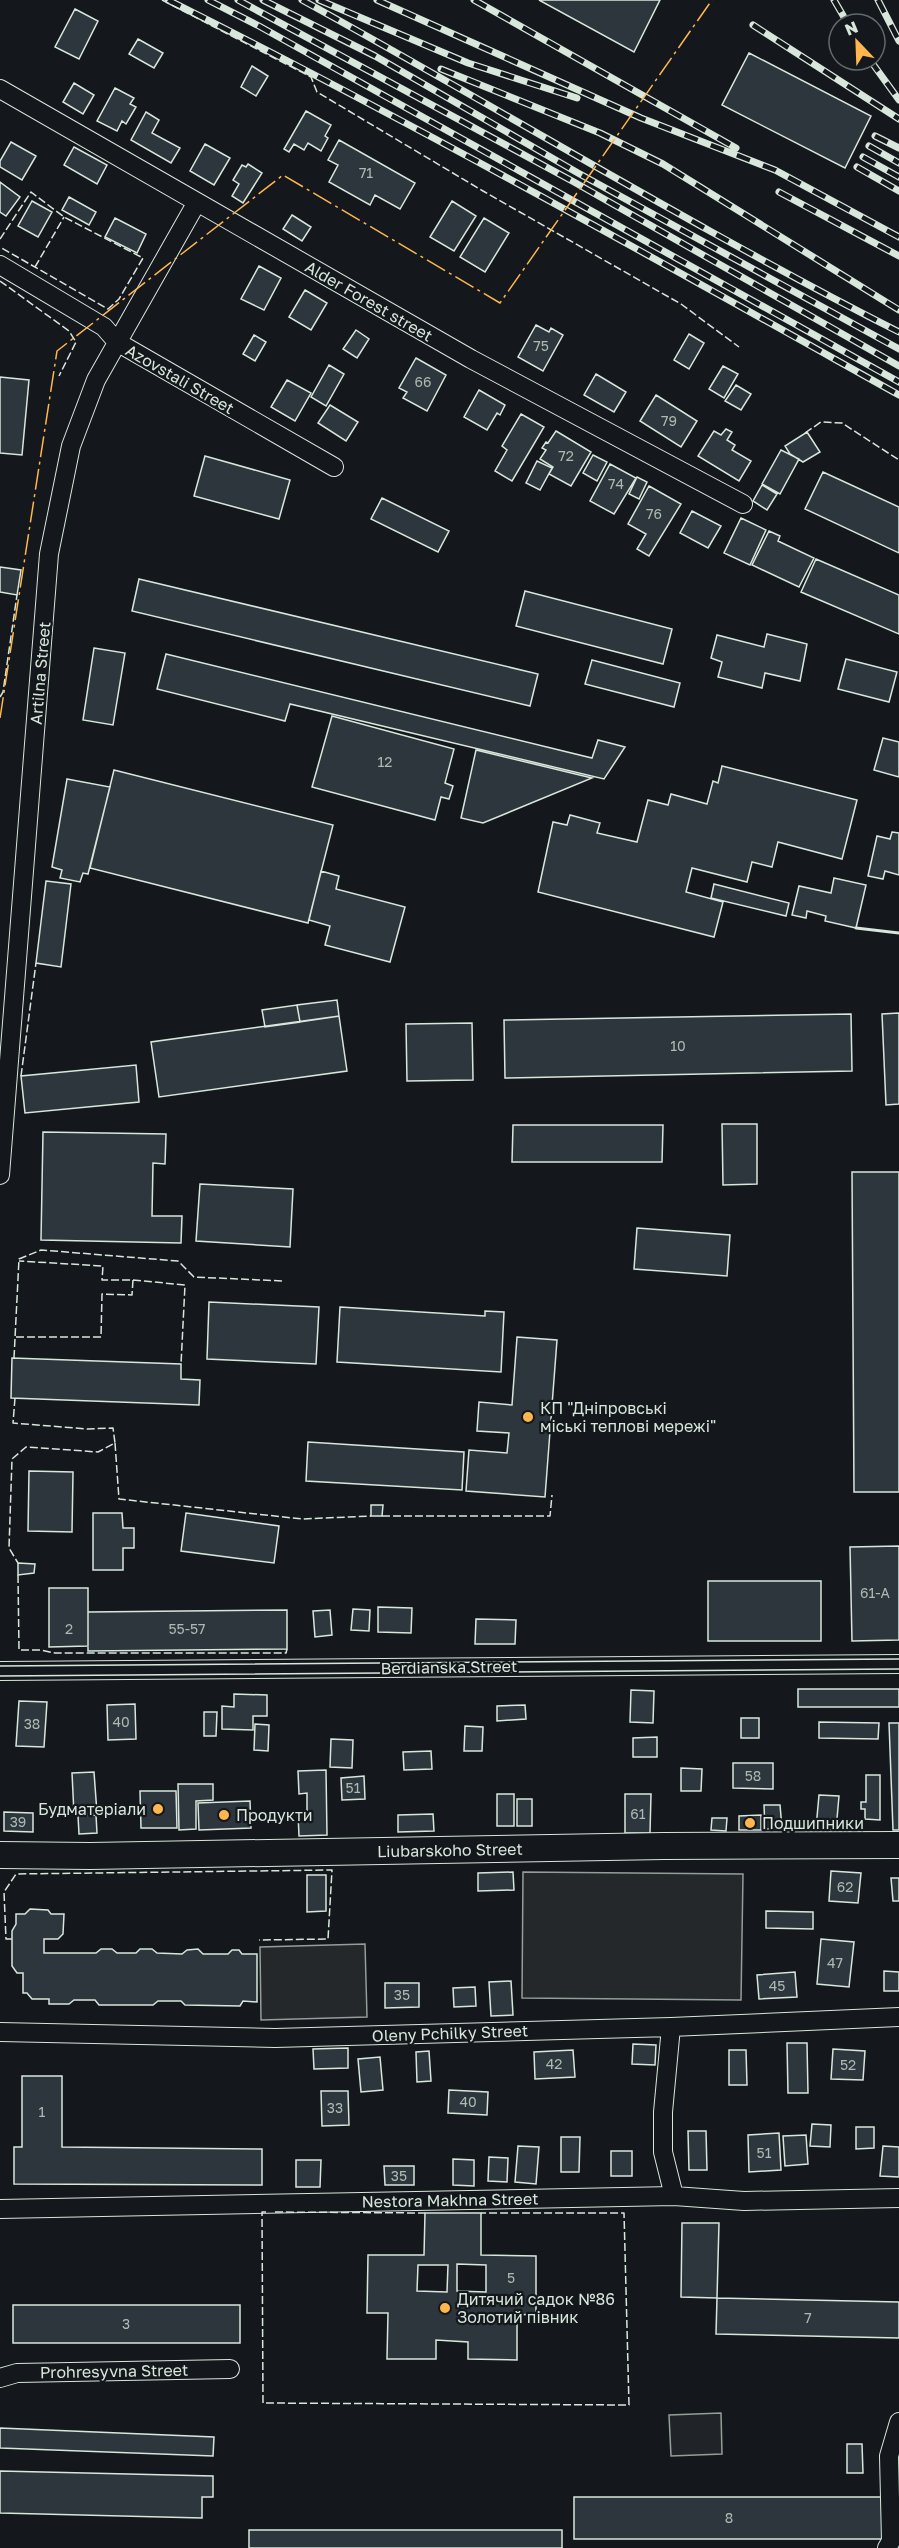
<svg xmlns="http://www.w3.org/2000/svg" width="899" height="2548" font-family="'Golos Text',sans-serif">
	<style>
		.green { fill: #202428; stroke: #939e99; stroke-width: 1.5 }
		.parking { fill: #24282b; stroke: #939e99; stroke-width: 1.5 }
		.building { fill: #2c363c; stroke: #d8e6dc; stroke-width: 1.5; fill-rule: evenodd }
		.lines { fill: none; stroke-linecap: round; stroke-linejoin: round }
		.minor-casing { stroke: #d8e6dc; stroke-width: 20 }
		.secondary-casing { stroke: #d8e6dc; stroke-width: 28 }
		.minor { stroke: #14181c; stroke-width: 18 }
		.secondary { stroke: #14181c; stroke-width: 26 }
		.tram { stroke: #d8e6dc; stroke-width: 1.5 }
		.rail-casing { stroke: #d8e6dc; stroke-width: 7 }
		.rail { stroke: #14181c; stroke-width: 4.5; stroke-dasharray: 14; stroke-linecap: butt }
		.fence { stroke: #d8e6dc; stroke-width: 1.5; stroke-dasharray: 8 3; stroke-linecap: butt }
		.wall { stroke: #d8e6dc; stroke-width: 3 }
		.power { stroke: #ffb74d; stroke-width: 1.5; stroke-dasharray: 21 4.5 3 4.5; stroke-linecap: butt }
		.poi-dot { fill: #ffb74d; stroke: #14181c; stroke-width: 2 }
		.labels { text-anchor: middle; stroke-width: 4.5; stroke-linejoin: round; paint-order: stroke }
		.number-label { font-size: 14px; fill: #adbab4 }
		.street-label { font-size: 16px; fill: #d8e6dc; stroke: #14181c }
		.poi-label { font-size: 16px; fill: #d8e6dc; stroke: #14181c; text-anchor: start }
	</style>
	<rect width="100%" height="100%" fill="#14181c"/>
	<!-- green -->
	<path class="green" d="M 721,2413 L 722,2454 L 671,2456 L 669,2415 Z"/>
	<!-- parking -->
	<path class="parking" d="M 523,1872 L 743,1874 L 741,2000 L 522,1998 Z
		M 365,1944 L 367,2017 L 261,2020 L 260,1947 Z"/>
	<!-- building -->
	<path class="building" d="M 539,0 L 660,0 L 634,52 Z
		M 75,9 L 98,21 L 79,59 L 55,47 Z
		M 138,39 L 163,53 L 154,68 L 129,54 Z
		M 749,53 L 871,116 L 845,168 L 722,105 Z
		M 252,66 L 268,76 L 256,96 L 241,87 Z
		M 74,83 L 94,95 L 83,114 L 63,102 Z
		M 115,88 L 134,98 L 130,104 L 136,107 L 126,124 L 122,121 L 117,131 L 97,121 Z
		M 306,111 L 331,125 L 325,136 L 328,138 L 321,151 L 308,143 L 304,150 L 294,144 L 289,152 L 284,149 Z
		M 146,112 L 159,120 L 152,133 L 180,148 L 171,163 L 131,140 Z
		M 339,140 L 415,183 L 400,209 L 375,195 L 370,205 L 329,182 L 338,165 L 328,160 Z
		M 11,142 L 36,156 L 22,180 L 0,167 L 0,161 Z
		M 205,144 L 230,158 L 214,185 L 190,171 Z
		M 74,147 L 107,165 L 97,184 L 64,165 Z
		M 248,164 L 262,173 L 243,203 L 232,196 L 239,184 L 233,180 L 242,165 L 246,167 Z
		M 0,182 L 20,197 L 6,216 L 0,212 Z
		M 69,197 L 96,212 L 89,225 L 62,210 Z
		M 32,201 L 52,212 L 38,237 L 18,226 Z
		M 452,201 L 476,216 L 454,251 L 430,237 Z
		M 292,215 L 311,227 L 302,241 L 283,229 Z
		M 115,218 L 146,234 L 137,253 L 105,237 Z
		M 484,218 L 509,233 L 485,272 L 460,257 Z
		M 259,266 L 281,278 L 264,310 L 241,299 Z
		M 305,290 L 327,303 L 311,330 L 289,317 Z
		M 536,325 L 549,332 L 551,328 L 563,335 L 543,371 L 518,357 Z
		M 356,330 L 369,339 L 357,358 L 343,349 Z
		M 689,334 L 704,343 L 689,369 L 674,360 Z
		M 254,335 L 266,342 L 255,361 L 243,354 Z
		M 416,358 L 446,375 L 427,411 L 403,398 L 407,392 L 399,388 Z
		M 329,365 L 344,374 L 326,406 L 311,397 Z
		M 723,366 L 738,374 L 724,398 L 709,389 Z
		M 596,374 L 626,392 L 614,412 L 584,395 Z
		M 0,377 L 29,380 L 22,455 L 0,453 Z
		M 287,380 L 311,393 L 295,421 L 271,407 Z
		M 736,385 L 751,394 L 741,410 L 725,401 Z
		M 479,390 L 505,405 L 500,415 L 497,413 L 487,430 L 464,417 Z
		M 656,395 L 697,421 L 681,447 L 640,421 Z
		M 330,405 L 358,422 L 346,441 L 318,423 Z
		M 521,414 L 544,427 L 512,481 L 495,471 L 507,450 L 502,446 Z
		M 726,429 L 732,432 L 727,440 L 735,445 L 732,450 L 751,461 L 739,481 L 698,456 L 714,431 L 721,435 Z
		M 556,431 L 591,452 L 571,486 L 549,474 L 553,467 L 540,459 L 546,450 L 542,448 L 546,442 L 548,443 Z
		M 807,432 L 820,452 L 803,462 L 790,454 L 785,446 Z
		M 781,450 L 799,459 L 780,494 L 762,484 Z
		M 593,455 L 607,462 L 597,481 L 583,473 Z
		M 205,456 L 290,480 L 279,519 L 194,496 Z
		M 537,461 L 552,468 L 540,490 L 526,483 Z
		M 610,464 L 636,478 L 614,514 L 590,501 Z
		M 823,472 L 899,507 L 899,553 L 805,509 Z
		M 637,477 L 647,482 L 639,499 L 629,494 Z
		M 762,485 L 777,494 L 767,510 L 753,501 Z
		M 649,486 L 681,504 L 649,556 L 637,549 L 646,534 L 628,524 Z
		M 382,498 L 449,531 L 438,552 L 371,519 Z
		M 692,511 L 721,526 L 708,548 L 680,533 Z
		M 741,518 L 766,530 L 750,565 L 724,553 Z
		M 769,531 L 780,536 L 778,541 L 814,558 L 799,587 L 752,565 Z
		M 816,559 L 899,595 L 899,634 L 801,592 Z
		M 0,567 L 21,570 L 17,595 L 0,592 Z
		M 139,579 L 538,674 L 530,706 L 132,611 Z
		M 525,591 L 672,629 L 663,664 L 516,626 Z
		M 767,634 L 807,644 L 800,681 L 765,673 L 762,688 L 718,677 L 722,662 L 711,658 L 717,635 L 764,647 Z
		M 94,648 L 125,653 L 113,725 L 83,720 Z
		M 166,654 L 592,758 L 598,740 L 625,747 L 604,779 L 290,704 L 285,721 L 157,689 Z
		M 846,659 L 897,672 L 889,702 L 838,689 Z
		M 592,660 L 680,683 L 674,707 L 585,684 Z
		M 332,716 L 454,749 L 445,783 L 453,786 L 449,799 L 441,797 L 435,820 L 312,787 Z
		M 883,738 L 899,742 L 899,777 L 874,770 Z
		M 476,750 L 592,778 L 483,823 L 461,818 Z
		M 722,766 L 857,800 L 842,859 L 778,842 L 772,867 L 752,862 L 747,882 L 692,868 L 686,892 L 723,902 L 714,937 L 538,892 L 553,822 L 567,825 L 570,815 L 600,823 L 597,833 L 637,842 L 648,800 L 668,805 L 671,794 L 707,804 L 713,781 L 718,783 Z
		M 114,770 L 333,825 L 308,923 L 90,868 Z
		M 67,779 L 110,787 L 88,874 L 83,873 L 80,882 L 60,878 L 62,870 L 52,867 Z
		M 892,832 L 899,833 L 899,875 L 885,871 L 883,879 L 868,876 L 877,836 L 890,839 Z
		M 321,871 L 339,876 L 336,889 L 405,907 L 390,962 L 325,945 L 330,926 L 309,920 Z
		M 834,878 L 866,885 L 856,928 L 825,921 L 826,916 L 807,911 L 806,918 L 792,915 L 799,886 L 831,893 Z
		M 46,881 L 71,884 L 61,967 L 36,963 Z
		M 714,884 L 789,903 L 786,916 L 711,898 Z
		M 337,1000 L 339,1016 L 300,1022 L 297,1005 Z
		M 297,1005 L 300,1022 L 265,1027 L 262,1010 Z
		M 899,1013 L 899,1104 L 886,1105 L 882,1014 Z
		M 851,1014 L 852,1071 L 505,1078 L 504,1020 Z
		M 339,1016 L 347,1071 L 159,1097 L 151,1042 Z
		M 472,1023 L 473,1080 L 407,1081 L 406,1024 Z
		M 136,1065 L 139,1102 L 25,1113 L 21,1076 Z
		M 722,1124 L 757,1124 L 757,1184 L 723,1185 Z
		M 513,1125 L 663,1125 L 662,1162 L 512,1162 Z
		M 43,1132 L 166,1134 L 165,1164 L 153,1163 L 152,1216 L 182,1216 L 181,1243 L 41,1240 Z
		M 852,1172 L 899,1172 L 899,1492 L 854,1492 Z
		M 200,1184 L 293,1189 L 290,1247 L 196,1241 Z
		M 637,1228 L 730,1235 L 727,1276 L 634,1269 Z
		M 209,1302 L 319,1307 L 316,1364 L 207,1359 Z
		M 340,1307 L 485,1316 L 485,1311 L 504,1312 L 501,1372 L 337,1362 Z
		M 517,1337 L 557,1340 L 545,1497 L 466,1491 L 469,1450 L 507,1453 L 509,1433 L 477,1431 L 479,1402 L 512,1405 Z
		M 12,1358 L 181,1364 L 181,1379 L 200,1380 L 199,1405 L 11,1398 Z
		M 308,1442 L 464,1452 L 462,1490 L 306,1481 Z
		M 29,1471 L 73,1472 L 72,1532 L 28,1531 Z
		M 371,1505 L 383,1505 L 382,1516 L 371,1516 Z
		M 93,1513 L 122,1513 L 123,1528 L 134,1528 L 134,1548 L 123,1548 L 123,1570 L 93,1570 Z
		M 186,1513 L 279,1526 L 274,1563 L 181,1551 Z
		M 899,1546 L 899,1640 L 852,1641 L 850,1547 Z
		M 18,1563 L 35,1564 L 34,1573 L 18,1575 Z
		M 708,1581 L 821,1581 L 821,1641 L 708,1641 Z
		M 49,1588 L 88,1588 L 88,1646 L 49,1647 Z
		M 378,1607 L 412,1608 L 411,1633 L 378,1632 Z
		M 353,1609 L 370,1610 L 369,1631 L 351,1630 Z
		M 287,1610 L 287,1649 L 88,1651 L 88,1612 Z
		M 330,1610 L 332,1635 L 315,1637 L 313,1611 Z
		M 476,1619 L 516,1620 L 515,1644 L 475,1644 Z
		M 798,1689 L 899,1689 L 899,1707 L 798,1707 Z
		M 631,1690 L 654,1691 L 653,1723 L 630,1722 Z
		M 234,1694 L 267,1695 L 267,1716 L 253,1716 L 253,1730 L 222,1729 L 222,1706 L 234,1707 Z
		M 19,1701 L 47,1702 L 44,1747 L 16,1746 Z
		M 135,1704 L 136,1739 L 108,1740 L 107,1705 Z
		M 525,1705 L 526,1719 L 497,1721 L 497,1706 Z
		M 204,1712 L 217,1712 L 216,1736 L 204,1736 Z
		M 741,1718 L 759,1718 L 759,1738 L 741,1738 Z
		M 819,1722 L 879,1723 L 878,1739 L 819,1738 Z
		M 889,1723 L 899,1723 L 899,1830 L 893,1830 Z
		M 255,1724 L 269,1725 L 268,1751 L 254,1750 Z
		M 465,1726 L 483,1727 L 482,1751 L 464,1751 Z
		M 657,1737 L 657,1757 L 633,1757 L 633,1738 Z
		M 331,1739 L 353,1740 L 352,1768 L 330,1767 Z
		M 431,1751 L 432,1769 L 404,1770 L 403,1752 Z
		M 733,1763 L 773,1763 L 773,1789 L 733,1788 Z
		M 681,1768 L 702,1769 L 701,1791 L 681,1791 Z
		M 326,1770 L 327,1835 L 299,1836 L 298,1813 L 307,1813 L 307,1793 L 299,1794 L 298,1771 Z
		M 94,1772 L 97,1813 L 74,1814 L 72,1773 Z
		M 866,1775 L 880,1775 L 880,1820 L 865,1819 L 865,1809 L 861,1809 L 861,1802 L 866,1802 Z
		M 364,1776 L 365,1799 L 342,1800 L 341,1778 Z
		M 178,1784 L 213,1784 L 213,1800 L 196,1801 L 196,1829 L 179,1830 Z
		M 140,1791 L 176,1791 L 177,1828 L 141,1828 Z
		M 497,1794 L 514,1794 L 514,1826 L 497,1826 Z
		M 625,1794 L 651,1794 L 650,1833 L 625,1833 Z
		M 819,1795 L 839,1796 L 836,1830 L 816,1828 Z
		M 517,1799 L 532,1799 L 532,1826 L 517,1826 Z
		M 250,1801 L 251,1828 L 199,1830 L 198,1803 Z
		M 764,1805 L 780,1805 L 782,1828 L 765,1829 Z
		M 4,1812 L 33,1813 L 33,1832 L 4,1831 Z
		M 433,1814 L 434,1831 L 398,1832 L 398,1815 Z
		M 96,1815 L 97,1833 L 79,1834 L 78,1816 Z
		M 761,1815 L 761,1830 L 739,1830 L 739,1816 Z
		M 712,1818 L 727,1818 L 726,1831 L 711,1830 Z
		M 831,1871 L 861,1873 L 858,1903 L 829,1901 Z
		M 513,1872 L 514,1890 L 478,1891 L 478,1873 Z
		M 307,1875 L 326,1875 L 326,1911 L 307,1912 Z
		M 891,1878 L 899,1878 L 899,1901 L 893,1901 Z
		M 30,1909 L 48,1910 L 51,1914 L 64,1914 L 63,1934 L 58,1939 L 44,1939 L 44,1953 L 96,1953 L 101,1949 L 112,1949 L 117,1953 L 136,1953 L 140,1949 L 152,1949 L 157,1953 L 182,1954 L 187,1950 L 198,1949 L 203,1954 L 228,1954 L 232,1950 L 239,1950 L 242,1954 L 257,1954 L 257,2002 L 243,2001 L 240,2006 L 185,2005 L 181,2001 L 158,2001 L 153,2005 L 99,2005 L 95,2000 L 74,2000 L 69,2004 L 49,2004 L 49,1999 L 32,1999 L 27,1993 L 23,1993 L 23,1973 L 17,1973 L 12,1966 L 12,1931 L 16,1924 L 16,1914 L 25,1914 Z
		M 766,1911 L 813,1912 L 813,1929 L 766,1928 Z
		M 821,1939 L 854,1942 L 849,1987 L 817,1984 Z
		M 884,1971 L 899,1972 L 899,1991 L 884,1991 Z
		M 795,1972 L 797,1997 L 759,1999 L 757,1975 Z
		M 511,1981 L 513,2015 L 491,2016 L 489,1982 Z
		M 385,1983 L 419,1983 L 419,2007 L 385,2008 Z
		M 475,1987 L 476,2006 L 454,2007 L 453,1988 Z
		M 787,2043 L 807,2043 L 808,2093 L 788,2093 Z
		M 633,2044 L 656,2045 L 655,2065 L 632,2064 Z
		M 348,2048 L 348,2068 L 314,2069 L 313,2049 Z
		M 833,2049 L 865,2051 L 863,2080 L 831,2079 Z
		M 573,2050 L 575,2077 L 535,2079 L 534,2052 Z
		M 729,2050 L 746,2050 L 747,2085 L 729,2085 Z
		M 429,2051 L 431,2081 L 417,2082 L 416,2052 Z
		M 380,2057 L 383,2090 L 361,2092 L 358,2059 Z
		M 22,2076 L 62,2076 L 62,2147 L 262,2149 L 262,2185 L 14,2184 L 14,2147 L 22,2147 Z
		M 449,2090 L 488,2092 L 487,2115 L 448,2113 Z
		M 321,2091 L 348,2091 L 349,2125 L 322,2126 Z
		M 812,2124 L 831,2125 L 830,2147 L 810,2146 Z
		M 856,2127 L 874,2127 L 874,2148 L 856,2149 Z
		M 688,2131 L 706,2131 L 707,2170 L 689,2170 Z
		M 779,2133 L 781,2170 L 749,2172 L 748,2135 Z
		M 806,2135 L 808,2164 L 785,2166 L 783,2136 Z
		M 561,2137 L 580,2137 L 579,2172 L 561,2172 Z
		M 518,2146 L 539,2147 L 536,2184 L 515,2182 Z
		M 883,2146 L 899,2147 L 899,2177 L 880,2176 Z
		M 611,2151 L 632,2151 L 632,2176 L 611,2176 Z
		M 489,2157 L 508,2158 L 507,2182 L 488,2181 Z
		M 453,2159 L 474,2160 L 474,2186 L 453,2185 Z
		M 296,2160 L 321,2160 L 320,2187 L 296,2187 Z
		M 384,2166 L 414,2166 L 414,2185 L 385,2185 Z
		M 425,2213 L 481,2213 L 481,2255 L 536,2256 L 536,2314 L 517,2315 L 517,2360 L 468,2359 L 468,2342 L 436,2340 L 436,2359 L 387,2359 L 388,2313 L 367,2313 L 368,2255 L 424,2255 ZM 457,2264 L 486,2265 L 486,2292 L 457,2291 ZM 418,2265 L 448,2265 L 447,2292 L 417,2291 Z
		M 682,2223 L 719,2223 L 717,2298 L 681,2297 Z
		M 717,2298 L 899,2302 L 899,2338 L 716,2334 Z
		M 13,2305 L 240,2305 L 240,2343 L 13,2343 Z
		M 0,2428 L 214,2437 L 213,2456 L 0,2448 Z
		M 847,2444 L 862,2444 L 863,2473 L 847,2473 Z
		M 0,2471 L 213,2476 L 213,2497 L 202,2497 L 202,2518 L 0,2513 Z
		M 574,2497 L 883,2497 L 883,2539 L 574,2539 Z
		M 249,2530 L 562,2530 L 562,2548 L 249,2548 Z"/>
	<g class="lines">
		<defs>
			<path id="minor" d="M 0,89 L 471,359 L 743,504
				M 0,265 L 104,327 L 117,342 L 334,467
				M 0,1175 L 49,554 L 71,446 L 96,380 L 197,202
				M 0,1671 L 899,1664
				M 671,2027 L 663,2112 L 663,2152 L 674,2196
				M 0,2032 L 275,2038 L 671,2027 L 899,2017
				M 0,2209 L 674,2196 L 744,2201 L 899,2198
				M 0,2378 L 17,2373 L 230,2369
				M 887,2548 L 891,2541 L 889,2456 L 899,2422"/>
			<path id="secondary" d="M 0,1855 L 90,1856 L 664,1846 L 899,1845"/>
		</defs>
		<!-- minor casing -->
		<use href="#minor" class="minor-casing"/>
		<!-- secondary casing -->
		<use href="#secondary" class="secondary-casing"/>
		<!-- minor -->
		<use href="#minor" class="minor"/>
		<!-- secondary -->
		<use href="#secondary" class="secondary"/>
		<!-- tram -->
		<path class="tram" d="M 0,1666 L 899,1659
			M 0,1676 L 899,1669"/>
		<defs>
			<path id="rail" d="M 168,0 C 416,124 657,260 899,395
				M 208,0 L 259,26 L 899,382
				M 238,0 L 574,182 L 899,366
				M 263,0 L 375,56 L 578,173 L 899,349
				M 302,0 C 502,110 696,229 899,332
				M 319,0 L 468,63 L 577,98
				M 377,0 L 641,118 L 775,170 L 899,237
				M 474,0 L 736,148
				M 834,0 L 848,24
				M 878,0 L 899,41
				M 753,25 L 899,119
				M 870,60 L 899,100
				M 441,69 L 600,133 L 663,164 L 899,310
				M 875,136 L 899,148
				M 869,146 L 899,163
				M 863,157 L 899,177
				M 857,167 L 899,191
				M 779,192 L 899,256"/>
		</defs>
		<!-- rail casing -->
		<use href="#rail" class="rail-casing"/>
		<!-- rail -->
		<use href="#rail" class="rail"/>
		<!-- fence -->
		<path class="fence" d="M 162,0 L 311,77 L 317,92 L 483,191 L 681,304 L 739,347
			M 0,239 L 31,192 L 64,217 L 143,258 L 119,299 L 108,309 L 0,247
			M 35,267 L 64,217
			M 0,281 L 69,331 L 76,342 L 59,376
			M 805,433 L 821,422 L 842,423 L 899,460
			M 0,697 L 3,692 L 17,595
			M 21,1076 L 36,963
			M 133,1280 L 185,1285 L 181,1364
			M 16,1337 L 101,1337 L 102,1294 L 132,1295 L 133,1280 L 102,1280 L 103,1266 L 19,1261
			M 14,1358 L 19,1259 L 41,1250 L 178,1261 L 194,1277 L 283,1281
			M 15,1398 L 13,1423 L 87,1429 L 113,1428 L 115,1443 L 98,1452 L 26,1447 L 12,1459 L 9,1548 L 18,1563
			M 115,1443 L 119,1499 L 302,1519 L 371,1516
			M 382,1516 L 550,1516 L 552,1495
			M 18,1575 L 19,1650 L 40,1650 L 55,1653 L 286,1653 L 287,1649
			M 12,1939 L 6,1939 L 4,1892 L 16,1874 L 332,1870 L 328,1939 L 259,1940
			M 266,2212 L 262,2212 L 263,2403 L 629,2405 L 624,2213 L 481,2213
			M 275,2212 L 425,2213"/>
		<!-- wall -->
		<path class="wall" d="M 856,928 L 899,933"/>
		<!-- power -->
		<path class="power" d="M 0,718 L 57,351 L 283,175 L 500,303 L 712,0"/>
	</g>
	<!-- markers -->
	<g class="poi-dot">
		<circle cx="528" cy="1417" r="6"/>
		<circle cx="158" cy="1809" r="6"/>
		<circle cx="224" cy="1815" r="6"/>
		<circle cx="750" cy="1823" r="6"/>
		<circle cx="445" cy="2308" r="6"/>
	</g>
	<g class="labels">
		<!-- number labels -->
		<g class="number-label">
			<text x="366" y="178">71</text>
			<text x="541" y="351">75</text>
			<text x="423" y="387">66</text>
			<text x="669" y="426">79</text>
			<text x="566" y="461">72</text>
			<text x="616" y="489">74</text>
			<text x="654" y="519">76</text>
			<text x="385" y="767">12</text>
			<text x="678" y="1051">10</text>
			<text x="875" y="1598">61-А</text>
			<text x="69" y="1634">2</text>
			<text x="187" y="1634">55-57</text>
			<text x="121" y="1727">40</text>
			<text x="32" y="1729">38</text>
			<text x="753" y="1781">58</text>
			<text x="353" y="1793">51</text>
			<text x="638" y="1819">61</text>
			<text x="18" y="1827">39</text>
			<text x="845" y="1892">62</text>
			<text x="835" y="1968">47</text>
			<text x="777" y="1991">45</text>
			<text x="402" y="2000">35</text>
			<text x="554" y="2069">42</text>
			<text x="848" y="2070">52</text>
			<text x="468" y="2107">40</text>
			<text x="335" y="2113">33</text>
			<text x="42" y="2117">1</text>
			<text x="764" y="2158">51</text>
			<text x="399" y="2181">35</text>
			<text x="511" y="2283">5</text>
			<text x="808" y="2323">7</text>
			<text x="126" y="2329">3</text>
			<text x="729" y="2523">8</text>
		</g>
		<!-- street labels -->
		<g class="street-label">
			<text transform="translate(369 301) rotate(30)" y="6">Alder Forest street</text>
			<text transform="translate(180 379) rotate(30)" y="6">Azovstali Street</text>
			<text transform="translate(40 673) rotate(-85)" y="6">Artilna Street</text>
			<text transform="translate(449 1667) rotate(-1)" y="6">Berdianska Street</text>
			<text transform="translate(450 1850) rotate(-1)" y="6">Liubarskoho Street</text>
			<text transform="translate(450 2033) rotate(-2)" y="6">Oleny Pchilky Street</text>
			<text transform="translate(450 2200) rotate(-1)" y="6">Nestora Makhna Street</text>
			<text transform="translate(114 2371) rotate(-1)" y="6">Prohresyvna Street</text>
		</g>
		<!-- poi labels -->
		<g class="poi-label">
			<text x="540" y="1414">КП "Дніпровські<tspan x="540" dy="18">міські теплові мережі"</tspan></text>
			<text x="146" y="1815" text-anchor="end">Будматеріали</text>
			<text x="236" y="1821">Продукти</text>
			<text x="762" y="1829">Подшипники</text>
			<text x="457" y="2305">Дитячий садок №86<tspan x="457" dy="18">Золотий півник</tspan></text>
		</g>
	</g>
	<!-- north arrow -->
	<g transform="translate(857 42) rotate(337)"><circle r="28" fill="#14181c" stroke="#626a69" stroke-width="1.5"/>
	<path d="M0-4.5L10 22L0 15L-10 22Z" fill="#ffb74d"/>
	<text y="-9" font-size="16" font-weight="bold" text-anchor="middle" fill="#d8e6dc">N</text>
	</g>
</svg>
